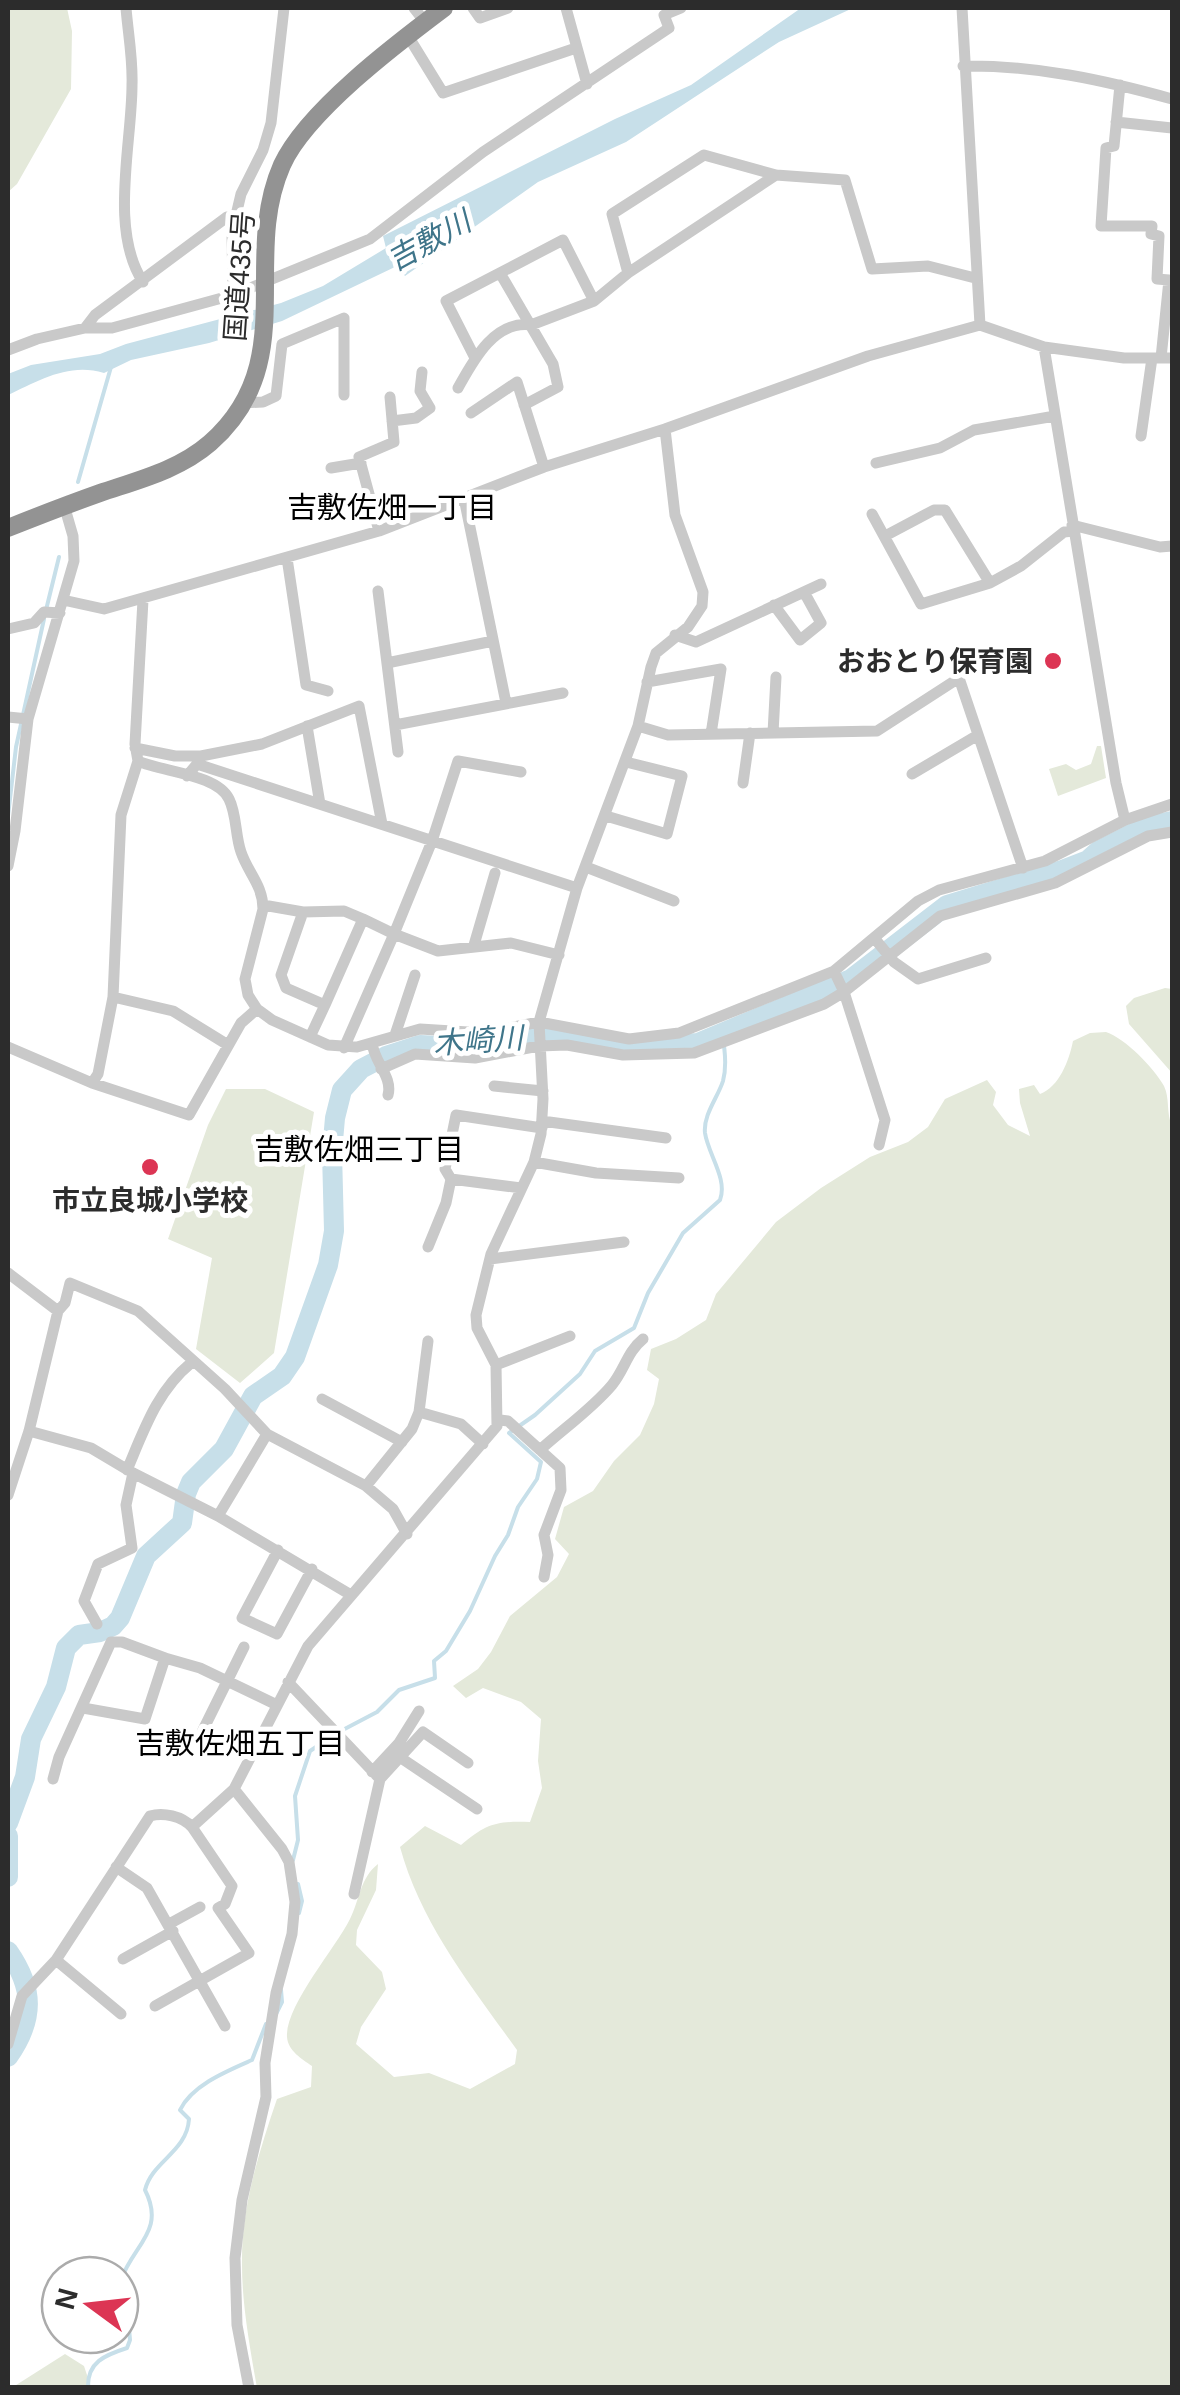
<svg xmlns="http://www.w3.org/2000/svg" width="1180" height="2395" font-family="Helvetica,'Noto Sans JP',sans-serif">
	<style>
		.green { fill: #e4e9da }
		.water { fill: #c7dfe9 }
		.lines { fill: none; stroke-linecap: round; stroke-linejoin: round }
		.stream { stroke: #c7dfe9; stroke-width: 4 }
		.river { stroke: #c7dfe9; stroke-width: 20 }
		.minor { stroke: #c9c9c9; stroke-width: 11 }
		.highway { stroke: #939393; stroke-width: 18 }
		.poi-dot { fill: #dc3554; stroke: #fff; stroke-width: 4 }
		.labels { text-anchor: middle; stroke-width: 10; stroke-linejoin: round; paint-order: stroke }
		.street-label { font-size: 28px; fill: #2c2c2c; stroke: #fff }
		.poi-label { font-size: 28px; font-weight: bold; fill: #2c2c2c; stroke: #fff; text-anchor: end }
		.water-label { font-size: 30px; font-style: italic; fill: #3f758a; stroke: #fff }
		.neighbourhood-label { font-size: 30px; fill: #000; stroke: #fff }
	</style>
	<rect width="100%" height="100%" fill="#fff"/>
	<!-- green -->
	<path class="green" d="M 8,8 L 67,8 L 72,31 L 71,89 L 17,184 L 8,192 Z
		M 1097,746 L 1101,746 L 1106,778 L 1058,796 L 1049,769 L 1066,764 L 1076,770 L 1091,764 Z
		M 1165,988 L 1172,989 L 1172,1073 L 1129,1024 L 1126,1006 L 1134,998 Z
		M 1106,1032 C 1126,1039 1153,1067 1164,1086 C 1170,1098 1166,1113 1172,1126 L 1172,2387 L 257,2388 C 250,2348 242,2305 242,2265 C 241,2207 259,2152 277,2099 L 311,2087 L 312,2066 C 302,2059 288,2051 287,2037 C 285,2006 335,1949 350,1919 C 360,1899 360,1878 378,1864 L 376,1890 L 357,1930 L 356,1945 L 382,1972 L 386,1989 L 361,2027 L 356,2044 L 394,2077 L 429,2073 L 470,2089 L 515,2064 L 517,2050 C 472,1987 421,1924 400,1847 L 425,1826 L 461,1845 C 487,1823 497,1821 530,1822 L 542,1788 L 538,1761 L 541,1719 L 521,1702 L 483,1688 L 466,1698 L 453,1686 L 478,1669 L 491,1652 L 510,1616 L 557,1577 L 569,1554 L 555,1539 L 564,1507 L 593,1491 L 614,1461 L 640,1435 L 654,1404 L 659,1379 L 647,1370 L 651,1349 L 676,1339 L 706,1320 L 716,1294 L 776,1222 L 821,1188 L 870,1157 L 908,1142 L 928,1127 L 945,1099 L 987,1080 L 996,1092 L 993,1105 L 1008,1125 L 1030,1136 L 1020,1103 L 1019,1089 L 1034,1085 L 1040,1094 C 1059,1087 1069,1061 1073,1041 L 1090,1033 Z
		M 226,1089 L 265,1089 L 314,1112 L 274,1353 L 240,1383 L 196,1349 L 212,1258 L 168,1239 L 208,1125 Z
		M 65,2354 L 84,2366 L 91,2387 L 13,2387 Z"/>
	<!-- water -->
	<path class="water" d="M 801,8 L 853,8 L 779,42 L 626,142 L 538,182 L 405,276 L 397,266 L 282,321 L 209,343 L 131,360 L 104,373 C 69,362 38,381 8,395 L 8,374 L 31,365 L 100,354 L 126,344 L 281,303 L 323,286 L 386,248 L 383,236 L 615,119 L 691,85 Z"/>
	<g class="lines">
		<!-- stream -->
		<path class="stream" d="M 78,482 L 111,367
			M 46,610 L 59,557
			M 8,816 L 16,747 L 44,619
			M 293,1860 L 298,1840 L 295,1796 L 310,1751 L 337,1733 L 377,1712 L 399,1690 L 435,1678 L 434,1661 L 446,1651 L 470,1611 L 495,1556 L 508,1535 L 518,1507 L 537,1479 L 541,1462 L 509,1433 L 535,1415 L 580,1374 L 595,1351 L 634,1328 L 648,1293 L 683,1233 L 720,1200 C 728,1179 708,1154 705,1133 C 703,1115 718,1097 723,1081 C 727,1066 725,1049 722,1034
			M 298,1884 L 302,1901 L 299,1913
			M 276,2014 L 282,2002 L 281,1990
			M 88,2388 C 87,2362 105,2355 127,2348 L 130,2340 L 128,2317 L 134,2303 L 132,2294 L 121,2280 C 133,2245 166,2231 145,2190 C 152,2161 187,2152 189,2119 L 180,2110 C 192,2085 227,2071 252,2060 L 266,2024"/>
		<!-- river -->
		<path class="river" d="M 8,1823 L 25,1777 L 31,1739 L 56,1687 L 66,1648 L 79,1635 L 100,1632 L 113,1626 L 120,1618 L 146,1556 L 182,1523 L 186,1494 L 191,1482 L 224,1449 L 253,1396 L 282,1376 L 295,1357 L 328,1265 L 334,1231 L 332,1152 L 335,1118 L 342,1090 L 361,1069 L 386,1056 L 420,1045 L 481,1048 L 548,1035 L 625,1048 L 698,1043 L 851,979 L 947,905 L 1062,870 L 1088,860 L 1098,851 L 1147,826 L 1172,821
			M 8,1836 L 8,1877
			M 8,1951 C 34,1988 35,2019 8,2057"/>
		<!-- minor -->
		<path class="minor" d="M 126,8 C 128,33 133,59 132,85 C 132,144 109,230 143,282
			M 414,8 L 425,22
			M 473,8 L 480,18 L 508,8
			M 566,8 L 587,84
			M 962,8 L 980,325
			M 408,36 L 443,93 L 576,48
			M 963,66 C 1035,65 1104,80 1172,99
			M 1120,85 L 1114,146 L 1106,148 L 1101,226 L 1152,226 L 1151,234 L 1159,236 L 1157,279 L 1169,280 L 1161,358
			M 1116,122 L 1172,128
			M 776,175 L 628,273 L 612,214 L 704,155 L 776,175 L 845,180 L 872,269 L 928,266 L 975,278
			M 500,273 L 553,364 L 558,387 L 524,405
			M 233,295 L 232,232 L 241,194 L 263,150 L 271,123 L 284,8
			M 85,328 L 95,315 L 227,217 L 235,218
			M 1044,347 L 1116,783 L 1125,820
			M 8,350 L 37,339 L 85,328 L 112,328 L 233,295 L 370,239 L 483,152 L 669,28 L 664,15 L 681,8
			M 475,358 L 446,301 L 563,240 L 594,301 L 628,273
			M 458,388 C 473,361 494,320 531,325 L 594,301
			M 242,403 L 263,402 L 276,396 L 282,344 L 344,318 L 344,395
			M 471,413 L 517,382 L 544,467
			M 392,421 L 416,418 L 430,408 L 420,391 L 422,372
			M 1141,436 L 1152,358
			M 876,463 L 940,448 L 974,430 L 1055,416
			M 331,468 L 361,463
			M 464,498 L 506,703
			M 872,514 L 921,604 L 990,583
			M 1072,525 L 1160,547 L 1172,546
			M 379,531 L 359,457 L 394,442 L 390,397
			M 885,536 L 934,510 L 945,510 L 990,583 L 1021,566 L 1064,532 L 1073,531
			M 287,558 L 306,685 L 328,691
			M 378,591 L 398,752
			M 63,600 L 104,609 L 379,531 L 544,467 L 665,429 L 868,356 L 980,325 L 1044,347 L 1124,358 L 1172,358
			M 774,605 L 800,640 L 821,623 L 804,592
			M 8,629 L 34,623 L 44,612 L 60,613
			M 675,635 L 696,642 L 821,584
			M 387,663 L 493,641
			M 647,682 L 721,669 L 711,734
			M 8,717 L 28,719
			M 395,725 L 563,693
			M 307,726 L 320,804
			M 638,726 L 668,735 L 877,731 L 959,678 L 1023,868
			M 773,733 L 776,677
			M 135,748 L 175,756 L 201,756
			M 138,761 C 162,772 217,774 229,799 C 237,815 235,835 241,852 C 248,873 263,885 263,909 L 245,979 L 248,995 L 257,1009 L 272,1020 L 328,1045 L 357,1047 L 420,1029 L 484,1033 L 539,1022 L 629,1039 L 679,1033 L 834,971 L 918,901 L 939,890 L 1045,861 L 1125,820 L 1172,804
			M 197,764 L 201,756 L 262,744 L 359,706 L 382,824
			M 912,774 L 978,735
			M 187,776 L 197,764 L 577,888
			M 743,783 L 750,733
			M 606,816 L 667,834 L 682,776 L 626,762
			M 8,866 L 15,831 L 28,719 L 74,561 L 73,536 L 64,505
			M 586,867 L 674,901
			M 263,905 L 303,912 L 281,975 L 286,988 L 325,1005 L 363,919 L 394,934 L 432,841 L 458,761 L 521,772
			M 303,912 L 344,911 L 363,919
			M 875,939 L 894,962 L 918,979 L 986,958
			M 474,945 L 495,873
			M 834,971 L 844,992 L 885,1120 L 879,1145
			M 113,997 L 173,1011 L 228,1045
			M 395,1035 L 415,975
			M 310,1037 L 325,1005
			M 372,1043 C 374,1062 393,1077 388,1095
			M 8,1047 L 92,1083 L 189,1115 L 241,1023 L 257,1009
			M 344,1048 L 394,934 L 438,951 L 511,943 L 559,955
			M 381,1069 L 415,1054 L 475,1058 L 539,1046 L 567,1045 L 623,1055 L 694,1053 L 824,1004 L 844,992 L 940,916 L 1055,883 L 1148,836 L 1172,832
			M 92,1083 L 98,1074 L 113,997 L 121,815 L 138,761 L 135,744 L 143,600
			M 494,1086 L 543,1091
			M 542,1121 L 666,1138
			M 534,1162 L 596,1173 L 679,1178
			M 451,1179 L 521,1188
			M 428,1247 L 446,1203 L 451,1179 L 445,1169 L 456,1115 L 542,1128
			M 490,1259 L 624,1242
			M 8,1273 L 58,1311
			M 496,1365 L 570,1336
			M 322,1399 L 402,1442
			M 419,1412 L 461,1424 L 483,1444
			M 500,1420 L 508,1421 L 560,1468 L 561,1490 L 544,1535 L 548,1555 L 544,1577
			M 29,1431 L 91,1448 L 133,1473 L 218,1516
			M 267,1434 L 218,1516 L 351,1595
			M 540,1450 C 563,1429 592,1409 612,1385 C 625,1369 627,1352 643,1339
			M 127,1470 C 144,1430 157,1391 191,1363
			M 366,1486 L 412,1429 L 419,1412 L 428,1341
			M 8,1495 L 29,1431 L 58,1311 L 65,1303 L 70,1283 L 138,1311 L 225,1389 L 267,1434 L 366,1486 L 393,1509 L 407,1534
			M 278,1550 L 242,1618 L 277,1634 L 312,1569
			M 97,1624 L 84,1601 L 98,1564 L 132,1548 L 126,1505 L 133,1473
			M 288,1682 L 380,1779 L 423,1732 L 468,1763
			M 83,1708 L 145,1719 L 165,1658 L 200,1668 L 277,1705
			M 203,1730 L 244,1647
			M 401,1758 L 477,1809
			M 372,1772 L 399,1743 L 419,1711
			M 53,1779 L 59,1757 L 111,1642 L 122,1642 L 165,1658
			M 234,1789 L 282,1849 L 289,1862 L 295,1902 L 292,1934 L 276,1993 L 265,2063 L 266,2097 L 242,2200 L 235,2258 L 237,2325 L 249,2388
			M 116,1867 L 147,1888 L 225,2026
			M 354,1894 L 380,1779
			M 169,1924 L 200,1907
			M 123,1959 L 173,1931
			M 56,1960 L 121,2014
			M 155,2006 L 249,1953 L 218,1908 L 225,1904 L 232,1886 L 192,1827
			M 8,2044 L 22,1996 L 56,1960 L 150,1816 C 163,1812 182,1816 192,1827 L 234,1789 L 308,1646 L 497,1426 L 496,1365 L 477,1328 L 476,1315 L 491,1254 L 534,1162 L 541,1134 L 543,1099 L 539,1022 L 577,888 L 638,726 L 651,667 L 656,653 L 688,627 L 702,606 L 703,592 L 675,515 L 665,429"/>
		<!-- highway -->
		<path class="highway" d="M 8,528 C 38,516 69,504 100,493 C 138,480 179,470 210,443 C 302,362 240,260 282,165 C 306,112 396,44 444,8"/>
	</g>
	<!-- markers -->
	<g class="poi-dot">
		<circle cx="1053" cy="661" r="10"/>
		<circle cx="150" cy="1167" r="10"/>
	</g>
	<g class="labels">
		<!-- street labels -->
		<g class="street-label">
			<text transform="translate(239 276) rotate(-86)" y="10">国道435号</text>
		</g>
		<!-- poi labels -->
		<g class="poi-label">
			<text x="1033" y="671">おおとり保育園</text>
			<text x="150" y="1210" text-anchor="middle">市立良城小学校</text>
		</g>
		<!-- water labels -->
		<g class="water-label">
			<text transform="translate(429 241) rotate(-29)" y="10">吉敷川</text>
			<text transform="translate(478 1041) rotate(-4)" y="10">木崎川</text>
		</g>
		<!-- neighbourhood labels -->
		<g class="neighbourhood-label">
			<text x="392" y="518">吉敷佐畑一丁目</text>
			<text x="359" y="1160">吉敷佐畑三丁目</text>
			<text x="240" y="1754">吉敷佐畑五丁目</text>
		</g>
	</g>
	<!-- border -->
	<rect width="1180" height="2395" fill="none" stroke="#2c2c2c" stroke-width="20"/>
	<!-- north arrow -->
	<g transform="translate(90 2305) rotate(285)"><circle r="48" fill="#ffffff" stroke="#ababab" stroke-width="2.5"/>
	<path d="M0-8L18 38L0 25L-18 38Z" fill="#dc3554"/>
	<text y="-15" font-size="28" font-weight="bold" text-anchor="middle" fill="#2c2c2c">N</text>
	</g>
</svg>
